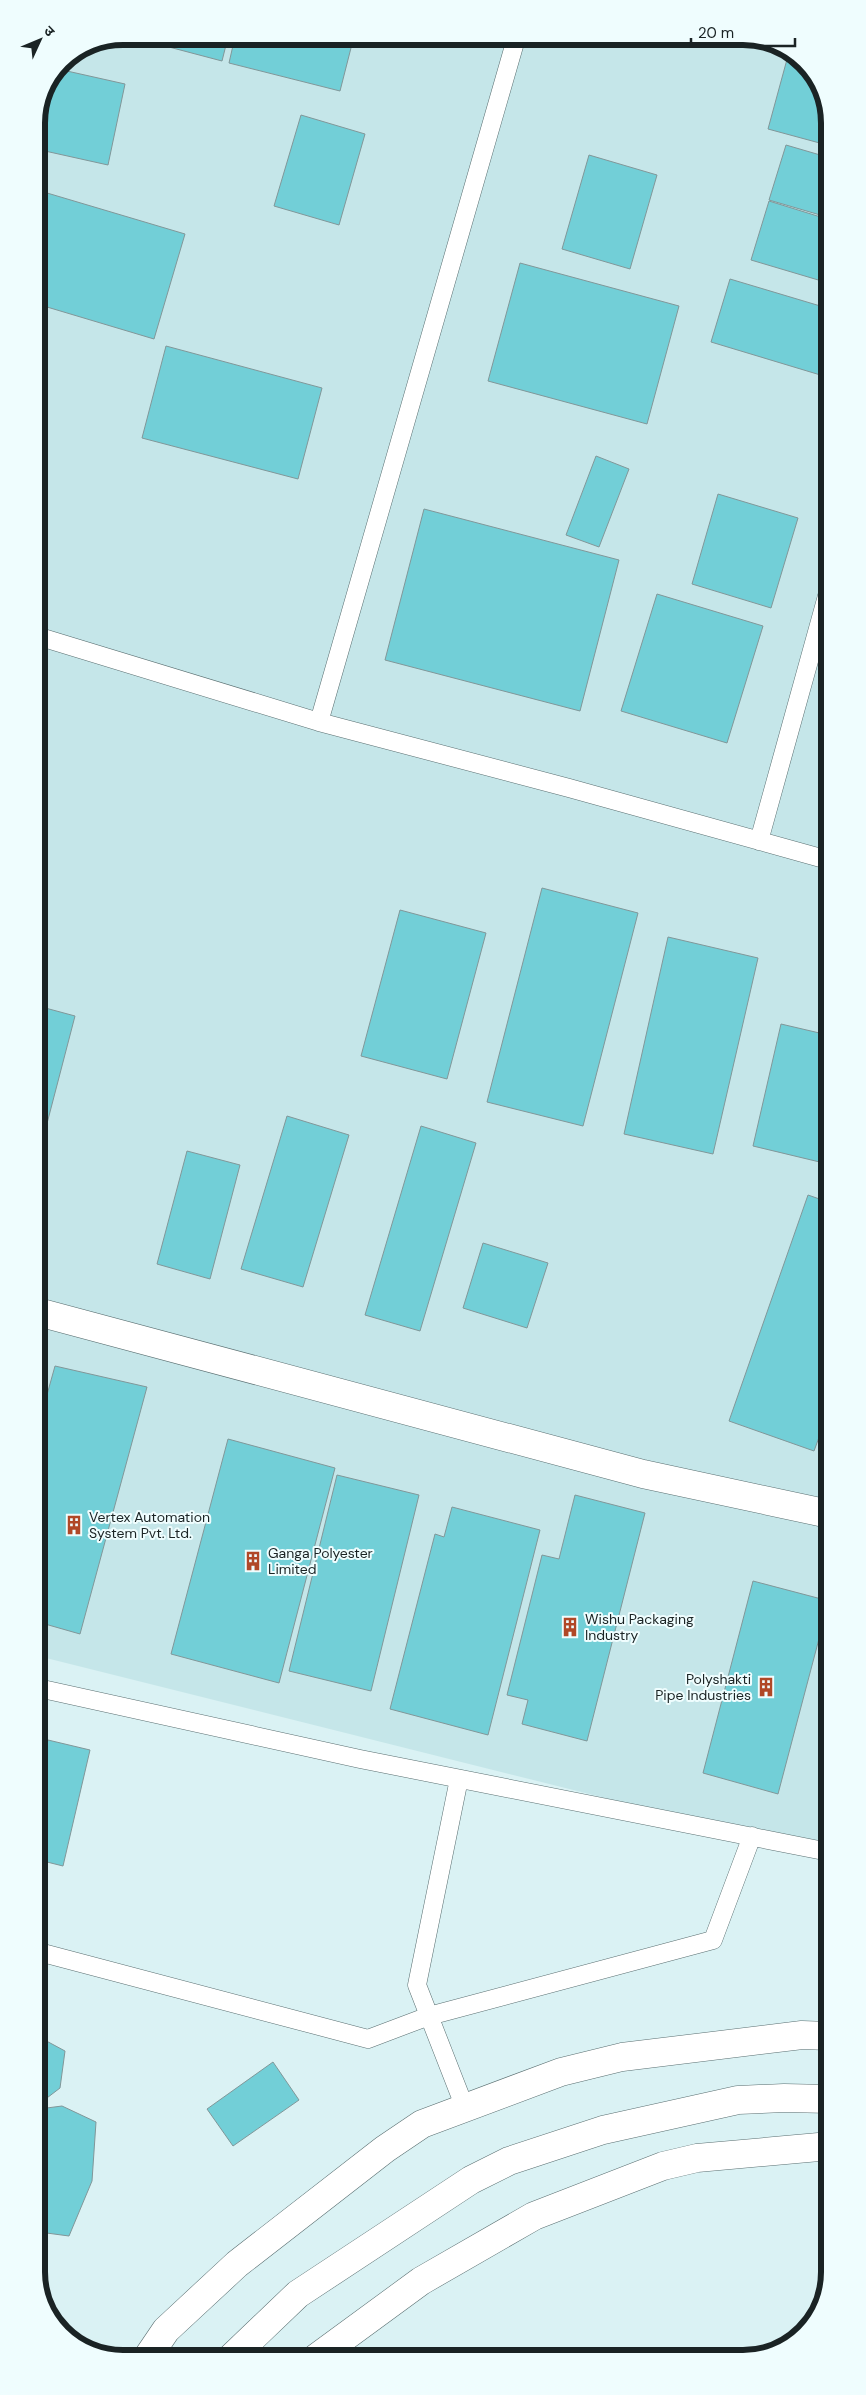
<svg xmlns="http://www.w3.org/2000/svg" width="866" height="2395" font-family="'DM Sans','Noto Sans Devanagari',sans-serif">
	<style>
		.built { fill: #c5e6e9 }
		.building { fill: #72cfd7; stroke: #819799 }
		.lines { fill: none; stroke-linecap: round; stroke-linejoin: round }
		.lane-casing { stroke: #5a6f71; stroke-width: 19 }
		.street-casing { stroke: #5a6f71; stroke-width: 29 }
		.lane { stroke: #fff; stroke-width: 18 }
		.street { stroke: #fff; stroke-width: 28 }
		.labels { text-anchor: middle; stroke-width: 4; stroke-linejoin: round; paint-order: stroke }
		.poi-label { font-size: 14px; fill: #1a2324; stroke: #effdfe; text-anchor: start }
		.rim { fill: none; stroke: #1a2324; stroke-width: 6 }
	</style>
	<rect width="100%" height="100%" fill="#daf2f4"/>
	<!-- built -->
	<path class="built" d="M 749,36 L 796,54 L 827,100 L 829,1854 L 38,1656 L 36,117 L 62,61 L 90,43 Z"/>
	<!-- building -->
	<path class="building" d="M 353,40 L 340,91 L 229,63 L 234,41 Z
		M 227,41 L 222,61 L 150,42 Z
		M 789,52 L 796,54 L 827,100 L 827,145 L 768,129 Z
		M 58,69 L 125,84 L 108,165 L 36,149 L 47,95 Z
		M 301,115 L 365,134 L 339,225 L 274,206 Z
		M 786,145 L 827,157 L 827,217 L 769,200 Z
		M 589,155 L 657,175 L 630,269 L 562,249 Z
		M 37,190 L 185,234 L 154,339 L 37,304 Z
		M 769,201 L 827,219 L 825,282 L 751,260 Z
		M 520,263 L 679,306 L 647,424 L 488,381 Z
		M 730,279 L 827,308 L 827,377 L 711,342 Z
		M 166,346 L 322,388 L 298,479 L 142,438 Z
		M 596,456 L 629,469 L 599,547 L 566,535 Z
		M 718,494 L 798,518 L 771,608 L 692,584 Z
		M 424,509 L 619,560 L 580,711 L 385,660 Z
		M 657,594 L 763,626 L 727,743 L 621,711 Z
		M 542,888 L 638,913 L 583,1126 L 487,1102 Z
		M 400,910 L 486,933 L 447,1079 L 361,1056 Z
		M 668,937 L 758,958 L 713,1154 L 624,1134 Z
		M 38,1006 L 75,1016 L 38,1158 Z
		M 781,1024 L 828,1035 L 828,1164 L 753,1146 Z
		M 287,1116 L 349,1135 L 303,1287 L 241,1269 Z
		M 421,1126 L 476,1143 L 420,1331 L 365,1315 Z
		M 187,1151 L 240,1165 L 210,1279 L 157,1264 Z
		M 808,1195 L 828,1202 L 829,1410 L 814,1451 L 729,1421 Z
		M 483,1243 L 548,1263 L 527,1328 L 463,1308 Z
		M 55,1366 L 147,1387 L 80,1634 L 38,1622 L 38,1427 Z
		M 228,1439 L 335,1468 L 279,1683 L 171,1654 Z
		M 337,1475 L 419,1495 L 371,1691 L 289,1671 Z
		M 575,1495 L 645,1513 L 587,1741 L 522,1724 L 528,1700 L 507,1695 L 542,1555 L 559,1559 Z
		M 452,1507 L 540,1530 L 488,1735 L 390,1709 L 435,1534 L 444,1537 Z
		M 753,1581 L 829,1601 L 778,1794 L 703,1773 Z
		M 48,1740 L 90,1750 L 63,1866 L 39,1860 L 39,1754 L 44,1755 Z
		M 39,2037 L 65,2051 L 60,2088 L 39,2104 Z
		M 273,2062 L 299,2100 L 233,2146 L 207,2109 Z
		M 62,2106 L 96,2122 L 92,2181 L 69,2236 L 39,2232 L 39,2109 Z"/>
	<g class="lines">
		<defs>
			<path id="lane" d="M 37,636 L 319,722 L 569,788 L 828,860
				M 319,722 L 516,39
				M 759,841 L 827,596
				M 38,1688 L 360,1759 L 829,1852
				M 459,1779 L 417,1985 L 465,2108
				M 39,1952 L 368,2039 L 429,2016 L 713,1940 L 752,1836"/>
			<path id="street" d="M 38,1312 L 643,1474 L 829,1514
				M 147,2358 L 166,2330 L 237,2264 L 385,2149 L 422,2124 L 561,2072 L 622,2057 L 802,2035 L 829,2036
				M 231,2358 L 298,2294 L 471,2180 L 509,2161 L 603,2130 L 738,2100 L 784,2098 L 830,2099
				M 316,2358 L 421,2281 L 534,2216 L 663,2166 L 697,2158 L 830,2146"/>
		</defs>
		<!-- lane casing -->
		<use href="#lane" class="lane-casing"/>
		<!-- street casing -->
		<use href="#street" class="street-casing"/>
		<!-- lane -->
		<use href="#lane" class="lane"/>
		<!-- street -->
		<use href="#street" class="street"/>
	</g>
	<!-- icons -->
	<defs>
		<symbol id="building-bare" viewBox="-9 -9 18 18"><path d="M-4-6H4V6H1V3H-1V6H-4ZM-2.5-4.3h1.7v1.8h-1.7ZM.8-4.3h1.7v1.8H.8ZM-2.5-1h1.7V.8h-1.7ZM.8-1h1.7V.8H.8Z" fill="#b04827" stroke="#effdfe" stroke-width="2.5" paint-order="stroke"/></symbol>
	</defs>
	<g fill-rule="evenodd">
		<use href="#building-bare" x="60" y="1511" width="28" height="28"/>
		<use href="#building-bare" x="239" y="1547" width="28" height="28"/>
		<use href="#building-bare" x="556" y="1613" width="28" height="28"/>
		<use href="#building-bare" x="752" y="1673" width="28" height="28"/>
	</g>
	<g class="labels">
		<!-- poi labels -->
		<g class="poi-label">
			<text x="89" y="1522">Vertex Automation<tspan x="89" dy="16">System Pvt. Ltd.</tspan></text>
			<text x="268" y="1558">Ganga Polyester<tspan x="268" dy="16">Limited</tspan></text>
			<text x="585" y="1624">Wishu Packaging<tspan x="585" dy="16">Industry</tspan></text>
			<text x="751" y="1684" text-anchor="end">Polyshakti<tspan x="751" dy="16">Pipe Industries</tspan></text>
		</g>
	</g>
	<!-- crop -->
	<path d="M0 0H866V2395H0ZM123 45H743A78 78 0 0 1 821 123V2272A78 78 0 0 1 743 2350H123A78 78 0 0 1 45 2272V123A78 78 0 0 1 123 45Z" fill="#effdfe" fill-rule="evenodd"/>
	<path class="rim" d="M123 45H743A78 78 0 0 1 821 123V2272A78 78 0 0 1 743 2350H123A78 78 0 0 1 45 2272V123A78 78 0 0 1 123 45Z"/>
	<!-- north arrow -->
	<g transform="translate(40 40) rotate(46)" stroke="#effdfe" stroke-width="4" paint-order="stroke">
	<path d="M0-4L9 19L0 12L-9 19Z" fill="#1a2324"/>
	<text y="-8" font-size="14" font-weight="bold" text-anchor="middle" fill="#1a2324">उ</text>
	</g>
	<!-- scale -->
	<path d="M691 38v8h104v-8" fill="none" stroke="#1a2324" stroke-width="2.5"/>
	<text x="698" y="38" font-size="15" fill="#1a2324" stroke="#effdfe" stroke-width="4" paint-order="stroke">20 m</text>
</svg>
